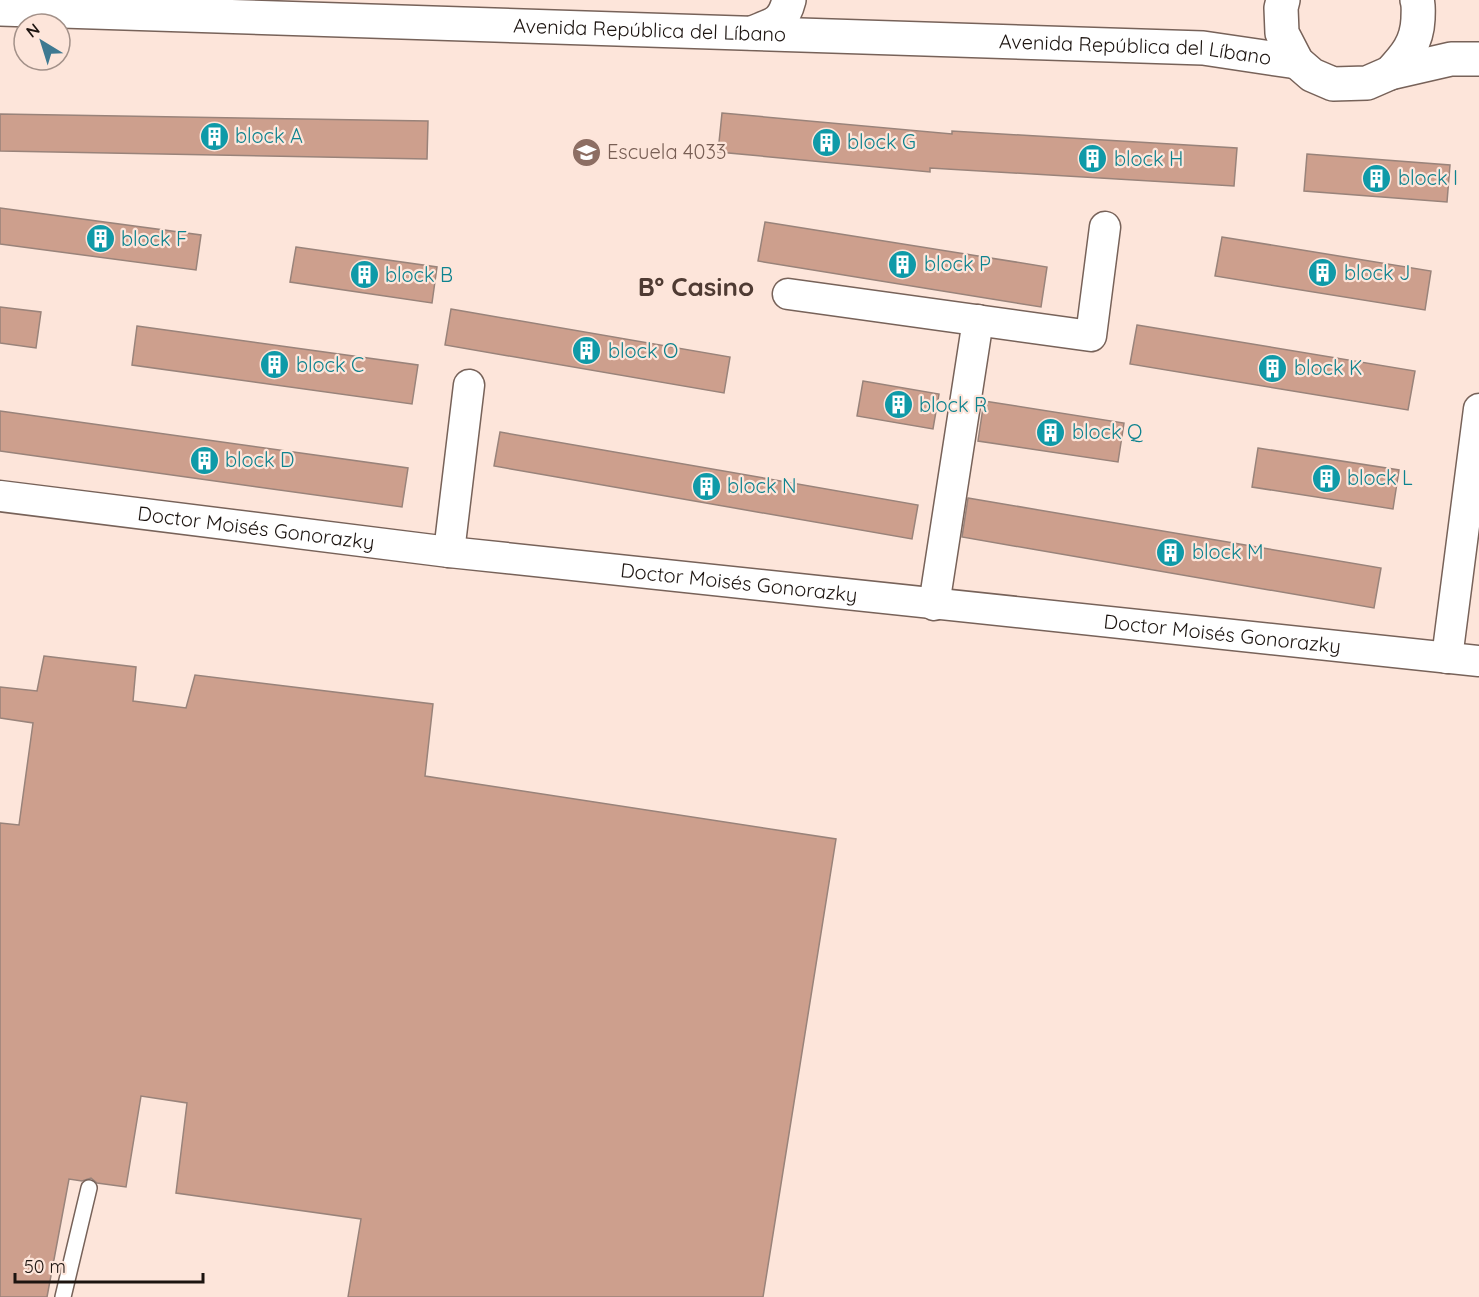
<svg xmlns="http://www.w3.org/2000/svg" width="1479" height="1297" font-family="Quicksand,sans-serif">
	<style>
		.building { fill: #cd9f8d; stroke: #99837a; stroke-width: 1.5 }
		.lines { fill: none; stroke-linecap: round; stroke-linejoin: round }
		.lane-casing { stroke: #776259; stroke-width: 18 }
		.street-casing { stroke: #776259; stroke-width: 33 }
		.secondary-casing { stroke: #776259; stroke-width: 36 }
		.lane { stroke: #fff; stroke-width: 15 }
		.street { stroke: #fff; stroke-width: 30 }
		.secondary { stroke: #fff; stroke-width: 33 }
		.labels { text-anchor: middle; stroke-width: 4.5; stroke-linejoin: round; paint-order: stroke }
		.street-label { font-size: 20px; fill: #1c1410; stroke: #fde5da }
		.culture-label { font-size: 20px; fill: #0d838f; stroke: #fde5da; text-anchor: start }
		.education-label { font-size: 20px; fill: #785e54; stroke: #fde5da; text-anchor: start }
		.district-label { font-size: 26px; font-weight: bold; fill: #4f3b33; stroke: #fde5da }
	</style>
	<rect width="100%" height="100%" fill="#fde5da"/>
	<!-- building -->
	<path class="building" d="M 722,113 L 952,134 L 952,131 L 1237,148 L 1234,186 L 930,168 L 930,172 L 718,152 Z
		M 0,114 L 428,121 L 427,159 L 0,151 Z
		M 1307,154 L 1450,165 L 1447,202 L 1304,191 Z
		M 0,208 L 201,235 L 196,270 L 0,244 Z
		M 765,222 L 1047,267 L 1041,307 L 758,261 Z
		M 1222,237 L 1431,271 L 1425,310 L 1215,276 Z
		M 296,247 L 437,267 L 432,303 L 290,282 Z
		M 0,307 L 41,312 L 36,348 L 0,343 Z
		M 451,309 L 730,357 L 724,393 L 445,345 Z
		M 1137,325 L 1415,371 L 1408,410 L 1130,364 Z
		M 137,326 L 418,365 L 412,404 L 132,365 Z
		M 863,381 L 939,394 L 933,429 L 857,416 Z
		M 984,401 L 1124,423 L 1118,462 L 978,441 Z
		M 0,411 L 408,468 L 402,507 L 0,451 Z
		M 500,432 L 918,505 L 912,539 L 494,466 Z
		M 1258,448 L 1399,470 L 1393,509 L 1252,487 Z
		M 968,498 L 1381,568 L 1374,608 L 962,537 Z
		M 44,656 L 136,667 L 133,701 L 186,708 L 195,675 L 433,704 L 425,776 L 836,839 L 763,1297 L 348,1297 L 361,1219 L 176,1193 L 187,1103 L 141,1096 L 126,1187 L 97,1183 L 91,1178 L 82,1181 L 69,1179 L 47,1297 L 0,1297 L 0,823 L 19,825 L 33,723 L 0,718 L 0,687 L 37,691 Z"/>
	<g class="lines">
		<defs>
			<path id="lane" d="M 63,1297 L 89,1188"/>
			<g id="street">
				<path d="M 788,294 L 1091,336 L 1105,227"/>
				<path id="s1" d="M 0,496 L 449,552 L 1479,661"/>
				<path d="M 449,552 L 469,385"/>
				<path d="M 934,605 L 978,320"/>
				<path d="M 1447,658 L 1479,409"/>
			</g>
			<g id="secondary">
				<path d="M 1283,0 L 1281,8 L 1282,33 L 1297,62 L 1312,75 L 1333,84 L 1367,83 L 1390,73 L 1451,59 L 1479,59"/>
				<path id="s2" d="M 0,9 L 1203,48 L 1297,62"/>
				<path d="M 752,33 C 774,24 783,24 789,0"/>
				<path d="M 1390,73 C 1406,56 1417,43 1418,19 C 1418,12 1419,6 1417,0"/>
			</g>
		</defs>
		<!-- lane casing -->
		<use href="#lane" class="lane-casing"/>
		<!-- street casing -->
		<use href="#street" class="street-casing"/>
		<!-- secondary casing -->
		<use href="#secondary" class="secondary-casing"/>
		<!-- lane -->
		<use href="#lane" class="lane"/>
		<!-- street -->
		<use href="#street" class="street"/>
		<!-- secondary -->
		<use href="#secondary" class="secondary"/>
	</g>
	<!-- icons -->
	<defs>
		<symbol id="building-disc" viewBox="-11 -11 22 22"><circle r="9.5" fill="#0f9aa8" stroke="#fde5da"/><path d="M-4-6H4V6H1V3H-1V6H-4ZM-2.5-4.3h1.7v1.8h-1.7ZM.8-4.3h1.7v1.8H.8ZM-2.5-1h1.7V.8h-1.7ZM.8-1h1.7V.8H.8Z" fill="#fff"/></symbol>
		<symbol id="school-disc" viewBox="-11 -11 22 22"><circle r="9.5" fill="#8d6e63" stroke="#fde5da"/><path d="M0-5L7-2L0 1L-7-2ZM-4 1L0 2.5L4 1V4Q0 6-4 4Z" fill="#fff"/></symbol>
	</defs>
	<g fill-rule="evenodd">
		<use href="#building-disc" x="198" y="120" width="33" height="33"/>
		<use href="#building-disc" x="810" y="126" width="33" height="33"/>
		<use href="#school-disc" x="570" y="136" width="33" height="33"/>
		<use href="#building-disc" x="1076" y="142" width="33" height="33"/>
		<use href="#building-disc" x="1360" y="162" width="33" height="33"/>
		<use href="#building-disc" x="84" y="222" width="33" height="33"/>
		<use href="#building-disc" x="886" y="248" width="33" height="33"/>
		<use href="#building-disc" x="1306" y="256" width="33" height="33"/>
		<use href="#building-disc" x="348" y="258" width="33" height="33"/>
		<use href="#building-disc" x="570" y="334" width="33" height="33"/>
		<use href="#building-disc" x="258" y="348" width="33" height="33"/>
		<use href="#building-disc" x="1256" y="352" width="33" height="33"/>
		<use href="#building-disc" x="882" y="388" width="33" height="33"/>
		<use href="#building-disc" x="1034" y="416" width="33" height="33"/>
		<use href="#building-disc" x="188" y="444" width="33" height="33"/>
		<use href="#building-disc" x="1310" y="462" width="33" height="33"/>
		<use href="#building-disc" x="690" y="470" width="33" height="33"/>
		<use href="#building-disc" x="1154" y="536" width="33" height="33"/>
	</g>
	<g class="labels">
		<!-- street labels -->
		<g class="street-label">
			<text dy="7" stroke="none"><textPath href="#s2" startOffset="650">Avenida República del Líbano</textPath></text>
			<text dy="7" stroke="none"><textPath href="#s2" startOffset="1136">Avenida República del Líbano</textPath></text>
			<text dy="7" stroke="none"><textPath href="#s1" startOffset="258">Doctor Moisés Gonorazky</textPath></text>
			<text dy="7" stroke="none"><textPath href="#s1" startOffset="744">Doctor Moisés Gonorazky</textPath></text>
			<text dy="7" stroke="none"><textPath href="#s1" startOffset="1230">Doctor Moisés Gonorazky</textPath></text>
		</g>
		<!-- culture labels -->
		<g class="culture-label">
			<text x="235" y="143">block A</text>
			<text x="847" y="149">block G</text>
			<text x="1114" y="166">block H</text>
			<text x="1398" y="185">block I</text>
			<text x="121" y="246">block F</text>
			<text x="924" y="271">block P</text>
			<text x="1344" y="280">block J</text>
			<text x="385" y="282">block B</text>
			<text x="608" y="358">block O</text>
			<text x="296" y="372">block C</text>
			<text x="1294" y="375">block K</text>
			<text x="919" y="412">block R</text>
			<text x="1072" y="439">block Q</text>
			<text x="225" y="467">block D</text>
			<text x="1347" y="485">block L</text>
			<text x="727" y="493">block N</text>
			<text x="1192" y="559">block M</text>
		</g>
		<!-- education labels -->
		<g class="education-label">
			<text x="607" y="159">Escuela 4033</text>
		</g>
		<!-- district labels -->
		<g class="district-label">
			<text x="696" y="296">Bº Casino</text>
		</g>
	</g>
	<!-- north arrow -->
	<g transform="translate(42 42) rotate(322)"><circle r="28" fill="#fde5da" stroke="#a39189" stroke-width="1.5"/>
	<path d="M0-4.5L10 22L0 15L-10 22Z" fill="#3e7991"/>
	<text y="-9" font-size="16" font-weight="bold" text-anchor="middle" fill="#1c1410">N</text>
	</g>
	<!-- scale -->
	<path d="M15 1273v9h188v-9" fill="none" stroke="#1c1410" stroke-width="3"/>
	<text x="24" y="1273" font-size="18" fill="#1c1410" stroke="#fde5da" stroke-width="4.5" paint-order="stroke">50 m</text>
</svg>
